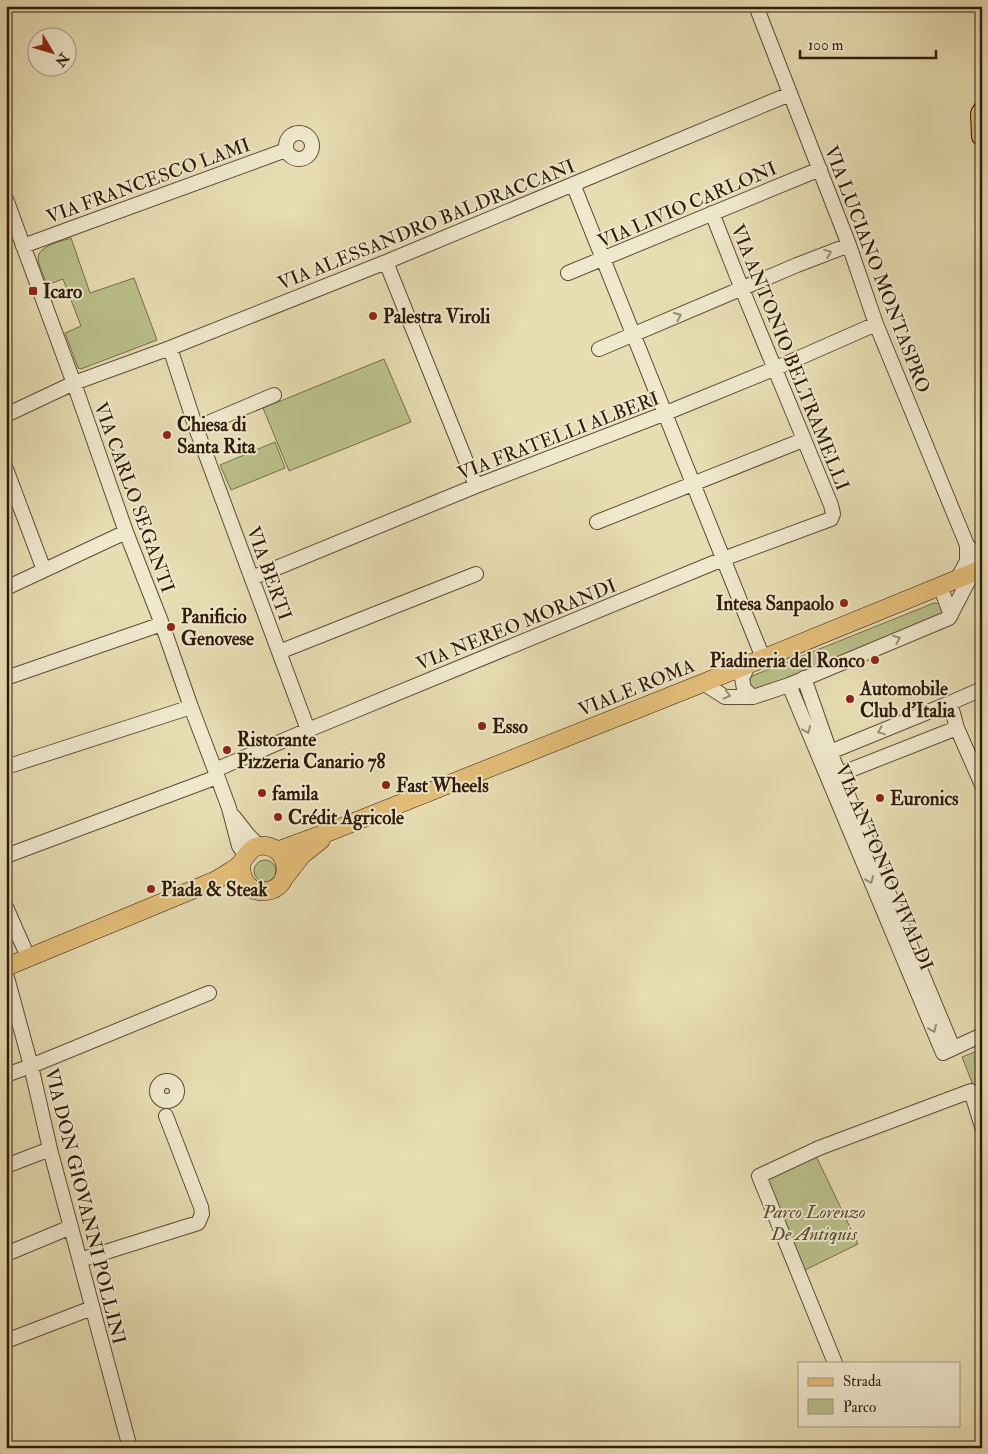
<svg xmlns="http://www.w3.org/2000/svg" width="988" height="1454" font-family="'IM FELL Double Pica',serif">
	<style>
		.green { fill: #babf89; stroke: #756d4a }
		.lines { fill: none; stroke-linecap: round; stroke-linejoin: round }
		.minor-casing { stroke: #5e4b35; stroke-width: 16 }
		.major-casing { stroke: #301b0b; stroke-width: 19 }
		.highway-casing { stroke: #301b0b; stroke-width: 22 }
		.minor { stroke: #efe8cd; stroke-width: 14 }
		.major { stroke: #e4be79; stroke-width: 18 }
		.highway { stroke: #e4be79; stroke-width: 20 }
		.oneway { stroke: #998c76 }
		.poi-dot { fill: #8f2418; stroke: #efe8cd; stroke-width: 2 }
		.labels { text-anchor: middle; stroke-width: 4; stroke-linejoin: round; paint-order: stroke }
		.street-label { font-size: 19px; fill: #301b0b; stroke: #efe8cd }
		.poi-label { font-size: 19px; font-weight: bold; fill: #301b0b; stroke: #efe8cd; text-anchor: start }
		.park-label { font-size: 19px; font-style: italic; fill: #594c31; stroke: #efe8cd }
	</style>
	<rect width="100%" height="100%" fill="#e7dcb2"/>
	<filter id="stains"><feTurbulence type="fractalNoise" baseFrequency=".004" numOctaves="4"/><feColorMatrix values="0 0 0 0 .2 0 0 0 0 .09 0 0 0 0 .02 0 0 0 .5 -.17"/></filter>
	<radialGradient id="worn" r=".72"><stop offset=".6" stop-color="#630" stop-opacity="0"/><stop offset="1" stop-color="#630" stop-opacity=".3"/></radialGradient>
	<!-- green -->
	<path class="green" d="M 71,238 L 90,293 L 134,278 L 157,340 L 81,369 L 78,368 L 65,333 L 81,326 L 63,279 L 47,285 C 45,279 38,264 38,258 C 38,246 62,241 71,238 Z
		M 384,359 L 411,422 L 289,471 L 263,408 Z
		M 275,442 L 285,468 L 231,490 L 220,465 Z
		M 934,603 L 941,604 L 944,608 L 943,614 L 759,691 L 754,691 L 748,687 L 749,681 L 752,676 Z
		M254 871a11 11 0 1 1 22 0a11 11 0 1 1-22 0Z
		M 982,1049 L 982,1108 L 962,1057 Z
		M 816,1156 L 858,1244 L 801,1272 L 764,1179 Z"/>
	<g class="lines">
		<defs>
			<path id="minor" d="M 756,6 L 849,245 L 876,324 L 967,545 L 978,557 L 982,559
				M286 146a13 13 0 1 1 26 0a13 13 0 1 1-26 0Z
				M 573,184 L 763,658
				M 6,199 L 76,389 L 126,532 L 162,624 L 191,707 L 215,770 L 229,808 L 239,846 L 246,855
				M 23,246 L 286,150
				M 386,262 L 476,486
				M 568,273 L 820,169
				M 170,348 L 196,428 L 308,730
				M 599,349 L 797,265 L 849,245
				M 6,415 L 74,383 L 170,348 L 386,262 L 790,94
				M 196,428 L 274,395
				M 6,469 L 44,570
				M 597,522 L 803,440
				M 252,578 L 476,486 L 666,413 L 776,368 L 876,324
				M 958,578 L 967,561 L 967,545
				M 940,586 L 951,615
				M 6,588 L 126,532
				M 279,652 L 476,574
				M 749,664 L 742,678 L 744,689 L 753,697
				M 6,678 L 162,624
				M 804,678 L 830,752 L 953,1048
				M 703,683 L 725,697 L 753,697 L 789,685 L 949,618 L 973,572
				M 789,685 L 943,1053 L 982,1035
				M 950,703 L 982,689
				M 830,752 L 950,703 L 957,728 L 982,785
				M 6,767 L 191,707
				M 215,770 L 308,730 L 723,559 L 831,519 L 833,514 L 831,505 L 742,289 L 712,213
				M 840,774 L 957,728
				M 234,817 L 248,835 L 260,847
				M 6,856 L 217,777
				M 6,907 L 24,948
				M 6,974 L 31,1066 L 50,1149 L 130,1448
				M 6,1075 L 31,1066 L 209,993
				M157 1091a10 10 0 1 1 20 0a10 10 0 1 1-20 0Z
				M 6,1166 L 50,1149
				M 6,1254 L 71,1227
				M 80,1260 L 198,1223 L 202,1214 L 201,1207 L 166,1116
				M 6,1341 L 92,1308
				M 835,1363 L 759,1176 L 819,1148 L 971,1091 L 982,1127"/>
			<path id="major" d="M 277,851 L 334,830 L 703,683 L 982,569
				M 285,877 L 302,855 L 321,840
				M 6,967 L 214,881 C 222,877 229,872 237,867 C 247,858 249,844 266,846 C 292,850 292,888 267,891 C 249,894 239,878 242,862"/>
			<path id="highway" d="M 982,112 L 981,114 L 982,136"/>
		</defs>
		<!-- minor casing -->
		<use href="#minor" class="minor-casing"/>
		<!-- major casing -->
		<use href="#major" class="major-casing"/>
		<!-- highway casing -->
		<use href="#highway" class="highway-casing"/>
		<!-- minor -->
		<use href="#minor" class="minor"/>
		<!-- major -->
		<use href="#major" class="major"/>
		<!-- highway -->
		<use href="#highway" class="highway"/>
	</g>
	<!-- one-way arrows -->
	<defs><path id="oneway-chevron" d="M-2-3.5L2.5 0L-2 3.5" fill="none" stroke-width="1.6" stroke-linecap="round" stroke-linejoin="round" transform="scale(1.25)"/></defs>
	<g class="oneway">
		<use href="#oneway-chevron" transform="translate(828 253) rotate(-22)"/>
		<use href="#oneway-chevron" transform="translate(678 316) rotate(-23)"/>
		<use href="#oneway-chevron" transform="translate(897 639) rotate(-22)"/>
		<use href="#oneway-chevron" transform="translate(727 695) rotate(14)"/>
		<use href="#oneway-chevron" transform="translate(807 730) rotate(67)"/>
		<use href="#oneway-chevron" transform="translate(881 731) rotate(158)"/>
		<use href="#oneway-chevron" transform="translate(870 880) rotate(67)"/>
		<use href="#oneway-chevron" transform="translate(933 1029) rotate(67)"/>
	</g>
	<!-- markers -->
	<g class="poi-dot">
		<rect x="28" y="286" width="10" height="10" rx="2.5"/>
		<circle cx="373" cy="316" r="5"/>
		<circle cx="167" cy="435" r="5"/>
		<circle cx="844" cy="603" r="5"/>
		<circle cx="171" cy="627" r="5"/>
		<circle cx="875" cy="660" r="5"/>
		<circle cx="850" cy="699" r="5"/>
		<circle cx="482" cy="726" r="5"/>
		<circle cx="227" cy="750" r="5"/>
		<circle cx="386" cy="785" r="5"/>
		<circle cx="262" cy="793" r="5"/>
		<circle cx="880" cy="798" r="5"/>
		<circle cx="278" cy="817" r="5"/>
		<circle cx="151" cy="889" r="5"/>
	</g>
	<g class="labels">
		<!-- street labels -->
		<g class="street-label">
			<text transform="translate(148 180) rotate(-20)" y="7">VIA FRANCESCO LAMI</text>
			<text transform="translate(687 204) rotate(-23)" y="7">VIA LIVIO CARLONI</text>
			<text transform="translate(426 224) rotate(-22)" y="7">VIA ALESSANDRO BALDRACCANI</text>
			<text transform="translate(878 269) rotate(69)" y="7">VIA LUCIANO MONTASPRO</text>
			<text transform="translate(791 357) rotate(68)" y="7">VIA ANTONIO BELTRAMELLI</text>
			<text transform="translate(558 435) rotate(-21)" y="7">VIA FRATELLI ALBERI</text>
			<text transform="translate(135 497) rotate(70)" y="7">VIA CARLO SEGANTI</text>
			<text transform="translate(270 573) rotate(70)" y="7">VIA BERTI</text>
			<text transform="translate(516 624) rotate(-22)" y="7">VIA NEREO MORANDI</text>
			<text transform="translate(636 687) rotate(-22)" y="7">VIALE ROMA</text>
			<text transform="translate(885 867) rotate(67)" y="7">VIA ANTONIO VIVALDI</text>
			<text transform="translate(86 1206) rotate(76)" y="7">VIA DON GIOVANNI POLLINI</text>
		</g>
		<!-- poi labels -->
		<g class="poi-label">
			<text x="43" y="298">Icaro</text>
			<text x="383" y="323">Palestra Viroli</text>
			<text x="177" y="431">Chiesa di<tspan x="177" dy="22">Santa Rita</tspan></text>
			<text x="834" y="610" text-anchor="end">Intesa Sanpaolo</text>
			<text x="181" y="623">Panificio<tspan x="181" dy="22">Genovese</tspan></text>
			<text x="865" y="667" text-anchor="end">Piadineria del Ronco</text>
			<text x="860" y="695">Automobile<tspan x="860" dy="22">Club d'Italia</tspan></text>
			<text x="492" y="733">Esso</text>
			<text x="237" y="746">Ristorante<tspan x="237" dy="22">Pizzeria Canario 78</tspan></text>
			<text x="396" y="792">Fast Wheels</text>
			<text x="272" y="800">famila</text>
			<text x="890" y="805">Euronics</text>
			<text x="288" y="824">Crédit Agricole</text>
			<text x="161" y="896">Piada &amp; Steak</text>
		</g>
		<!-- park labels -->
		<g class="park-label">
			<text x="814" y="1218">Parco Lorenzo<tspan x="814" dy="22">De Antiquis</tspan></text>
		</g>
	</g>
	<!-- margin -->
	<rect width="988" height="1454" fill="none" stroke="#e7dcb2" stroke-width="25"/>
	<rect x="8" y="8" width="973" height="1439" fill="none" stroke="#301b0b" stroke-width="2.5"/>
	<rect x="12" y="12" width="963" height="1429" fill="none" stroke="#301b0b"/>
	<!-- legend -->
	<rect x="798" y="1362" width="162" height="65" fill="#efe8cd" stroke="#a3967f"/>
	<rect x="808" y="1378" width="25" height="8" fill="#e4be79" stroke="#a3967f"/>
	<text x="843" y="1386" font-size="15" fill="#301b0b">Strada</text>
	<rect x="808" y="1399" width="25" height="15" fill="#babf89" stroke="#a3967f"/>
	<text x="843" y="1412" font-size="15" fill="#301b0b">Parco</text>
	<!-- north arrow -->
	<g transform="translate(52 52) rotate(128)"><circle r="24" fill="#efe8cd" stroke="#a3967f"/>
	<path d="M0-4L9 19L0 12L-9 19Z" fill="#8f2418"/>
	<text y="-8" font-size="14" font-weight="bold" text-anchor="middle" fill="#301b0b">N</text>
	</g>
	<!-- scale -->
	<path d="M800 50v8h136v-8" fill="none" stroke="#301b0b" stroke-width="2.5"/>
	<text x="808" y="50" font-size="15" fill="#301b0b" stroke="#efe8cd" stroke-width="4" paint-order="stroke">100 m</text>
	<rect width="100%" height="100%" filter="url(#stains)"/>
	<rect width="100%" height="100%" fill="url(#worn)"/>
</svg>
